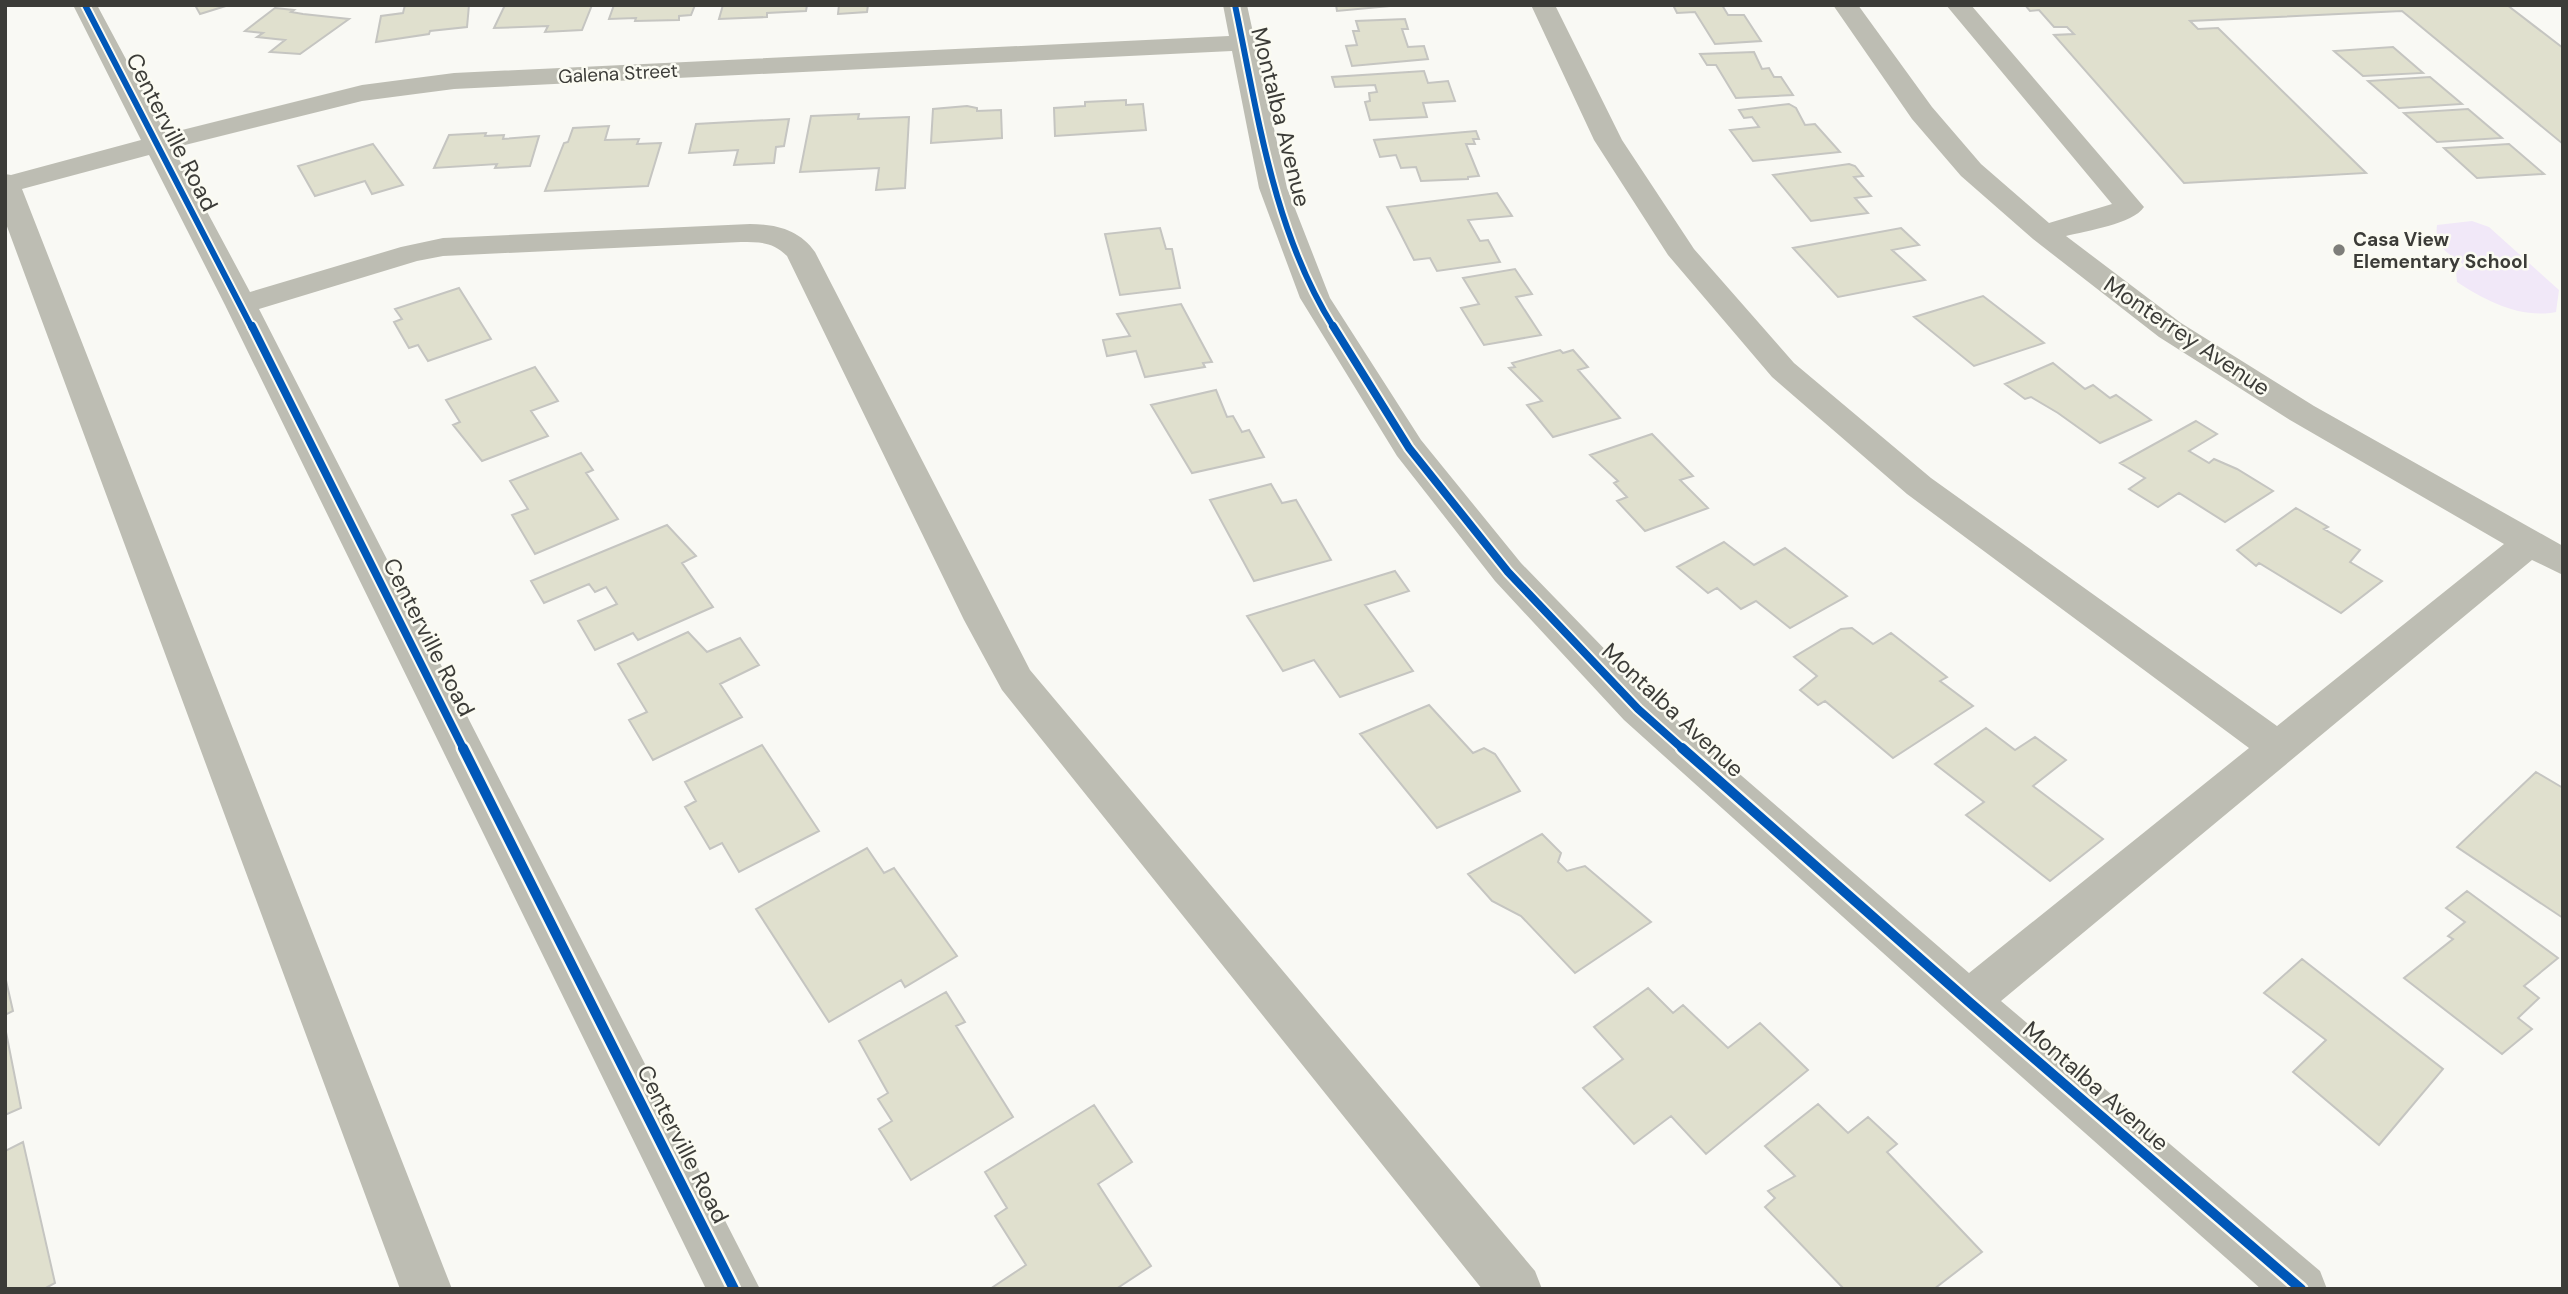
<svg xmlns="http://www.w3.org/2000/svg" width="2568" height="1294" font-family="'DM Sans',sans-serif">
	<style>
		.green { fill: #f1e8f8 }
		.building { fill: #e0e0ce; stroke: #c5c5c1; stroke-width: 2 }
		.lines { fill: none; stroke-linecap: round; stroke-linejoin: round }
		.minor { fill: #bdbdb3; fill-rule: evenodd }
		.cycleway-far2-casing { stroke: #fbfbf2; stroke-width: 10 }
		.cycleway-far1-casing { stroke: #fbfbf2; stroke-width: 12 }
		.cycleway-casing { stroke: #fbfbf2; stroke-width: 15 }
		.cycleway-far2 { stroke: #0057b8; stroke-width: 6 }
		.cycleway-far1 { stroke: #0057b8; stroke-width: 8 }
		.cycleway { stroke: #0057b8; stroke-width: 10 }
		.poi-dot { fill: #7e7e7a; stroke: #fbfbf2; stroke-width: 2.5 }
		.labels { text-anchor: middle; stroke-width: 5; stroke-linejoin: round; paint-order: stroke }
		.far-street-label { font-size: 19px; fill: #3c3c38; stroke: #fbfbf2 }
		.far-poi-label { font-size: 19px; font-weight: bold; fill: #3c3c38; stroke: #fbfbf2; text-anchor: start }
		.street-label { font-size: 23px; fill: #3c3c38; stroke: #fbfbf2 }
	</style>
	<rect width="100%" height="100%" fill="#f9f9f4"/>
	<!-- green -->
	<path class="green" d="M 2472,221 L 2489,227 L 2559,290 L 2556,312 C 2521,319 2486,301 2457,282 L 2456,272 L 2464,265 C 2448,252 2434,248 2437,225 Z"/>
	<!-- building -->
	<path class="building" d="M 195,5 L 229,5 L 200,14 Z
		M 405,5 L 469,5 L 467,27 L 430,31 L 429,34 L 376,42 L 381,16 L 403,13 Z
		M 505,5 L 592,5 L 582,30 L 545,32 L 548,26 L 494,28 Z
		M 614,5 L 695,5 L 691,15 L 679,16 L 679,20 L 635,21 L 636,18 L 609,19 Z
		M 723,5 L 807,5 L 806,11 L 767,13 L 767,17 L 719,19 Z
		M 839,5 L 868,5 L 867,12 L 838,14 Z
		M 1336,5 L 1401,5 L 1337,11 Z
		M 1673,5 L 1722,5 L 1728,15 L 1744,15 L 1761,41 L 1715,44 L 1695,12 L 1677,13 Z
		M 2025,5 L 2507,5 L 2563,48 L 2563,144 L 2402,11 L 2190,21 L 2198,29 L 2218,28 L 2366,173 L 2184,183 L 2054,35 L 2074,34 L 2067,27 L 2054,27 L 2039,10 L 2030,11 Z
		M 275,8 L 294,10 L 291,12 L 303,14 L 349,19 L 300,54 L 270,52 L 285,40 L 257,37 L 263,33 L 245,31 Z
		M 1405,19 L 1408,29 L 1402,29 L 1408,47 L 1424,46 L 1428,59 L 1352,66 L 1346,46 L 1357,45 L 1353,31 L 1359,31 L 1356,21 Z
		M 2393,47 L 2423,73 L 2363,76 L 2334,51 Z
		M 1754,52 L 1762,69 L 1769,68 L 1774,77 L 1781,77 L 1793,95 L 1736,98 L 1716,65 L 1707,65 L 1700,54 Z
		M 1424,71 L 1428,83 L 1448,81 L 1455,101 L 1423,103 L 1427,117 L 1370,120 L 1365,102 L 1370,101 L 1369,93 L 1377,92 L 1375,85 L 1335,87 L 1332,77 Z
		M 2430,77 L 2462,104 L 2399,108 L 2368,81 Z
		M 1126,100 L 1126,105 L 1143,104 L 1146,130 L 1055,136 L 1054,108 L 1085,106 L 1085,102 Z
		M 1789,104 L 1796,108 L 1805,125 L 1815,124 L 1840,152 L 1753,161 L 1730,130 L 1759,127 L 1752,117 L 1744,118 L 1739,110 Z
		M 967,106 L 977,108 L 977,111 L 1001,110 L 1002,138 L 931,143 L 933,109 Z
		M 2468,109 L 2502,138 L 2437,142 L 2404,113 Z
		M 859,114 L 858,119 L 909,117 L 905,188 L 876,190 L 879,168 L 800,172 L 811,116 Z
		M 789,119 L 784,146 L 776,147 L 774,163 L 734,165 L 738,150 L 689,153 L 696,124 Z
		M 609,126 L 605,140 L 639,139 L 637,144 L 661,143 L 648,186 L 545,191 L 564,143 L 568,142 L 573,128 Z
		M 1476,131 L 1479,139 L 1473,139 L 1475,144 L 1466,144 L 1479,176 L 1468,177 L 1468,179 L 1421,181 L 1416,167 L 1401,168 L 1396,155 L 1380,157 L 1374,140 Z
		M 486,133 L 485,136 L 504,135 L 503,139 L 539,136 L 530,166 L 495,168 L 497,164 L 434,168 L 449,135 Z
		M 373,144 L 403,185 L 372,194 L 365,181 L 315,196 L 298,166 Z
		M 2509,144 L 2544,174 L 2477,178 L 2444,148 Z
		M 1849,164 L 1855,166 L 1863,176 L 1854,177 L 1871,196 L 1855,198 L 1868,213 L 1811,221 L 1773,175 Z
		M 1497,193 L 1512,216 L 1468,220 L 1480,241 L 1488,240 L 1500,262 L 1437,271 L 1430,258 L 1414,260 L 1387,207 Z
		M 1160,228 L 1166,249 L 1172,249 L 1180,288 L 1120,295 L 1105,234 Z
		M 1901,228 L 1919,245 L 1892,250 L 1925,280 L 1838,297 L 1793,248 Z
		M 1515,269 L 1532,294 L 1516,297 L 1541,335 L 1484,345 L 1461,308 L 1479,304 L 1463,278 Z
		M 459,288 L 491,339 L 428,361 L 418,345 L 409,348 L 394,322 L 402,319 L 395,309 Z
		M 1983,296 L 2044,343 L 1974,366 L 1914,317 Z
		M 1181,304 L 1212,362 L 1203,363 L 1205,367 L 1145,377 L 1136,351 L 1107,356 L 1103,340 L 1130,336 L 1117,314 Z
		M 1560,350 L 1563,353 L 1573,350 L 1588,367 L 1578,370 L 1620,418 L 1553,437 L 1527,405 L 1542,401 L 1509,368 L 1515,367 L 1512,363 Z
		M 2053,363 L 2085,389 L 2093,385 L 2110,398 L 2116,395 L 2151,420 L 2100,443 L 2058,413 L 2031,397 L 2025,399 L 2005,384 Z
		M 535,367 L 558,401 L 531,411 L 548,436 L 482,461 L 453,425 L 460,422 L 446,400 Z
		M 1216,390 L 1227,417 L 1233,416 L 1242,432 L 1249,430 L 1264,457 L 1192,473 L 1151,405 Z
		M 2196,421 L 2217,434 L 2189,451 L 2209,463 L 2214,459 L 2237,469 L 2273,491 L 2225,522 L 2179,493 L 2158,507 L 2129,489 L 2145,478 L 2120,463 Z
		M 1652,434 L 1693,476 L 1680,480 L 1708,508 L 1645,531 L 1617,501 L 1627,497 L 1614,483 L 1618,481 L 1590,455 Z
		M 581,453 L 593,470 L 586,473 L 618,519 L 535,554 L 512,515 L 528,509 L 510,481 Z
		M 1271,484 L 1282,503 L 1296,500 L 1331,560 L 1254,581 L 1210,500 Z
		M 2296,508 L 2328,527 L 2324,529 L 2360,550 L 2350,562 L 2382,581 L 2341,613 L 2259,563 L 2256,566 L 2237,550 Z
		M 667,525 L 696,556 L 682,563 L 713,607 L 638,640 L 633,633 L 595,650 L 578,621 L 617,604 L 606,587 L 595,592 L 589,584 L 544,603 L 531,581 Z
		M 1724,542 L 1754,565 L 1785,548 L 1847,596 L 1790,628 L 1756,601 L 1741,609 L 1717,588 L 1708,593 L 1677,567 Z
		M 1395,571 L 1409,591 L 1365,605 L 1413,671 L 1340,697 L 1314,660 L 1283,671 L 1247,616 Z
		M 1852,628 L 1873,644 L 1891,633 L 1947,677 L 1940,681 L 1973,706 L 1893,758 L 1825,701 L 1818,705 L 1800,690 L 1817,676 L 1794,657 L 1841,629 Z
		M 688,632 L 707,652 L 740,638 L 759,665 L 720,684 L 742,717 L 653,760 L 629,720 L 647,712 L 618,664 Z
		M 1429,705 L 1473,753 L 1484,748 L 1495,754 L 1520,791 L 1437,828 L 1360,734 Z
		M 1986,728 L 2015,750 L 2035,737 L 2066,760 L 2033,786 L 2103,839 L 2050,881 L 1966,815 L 1984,802 L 1935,764 Z
		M 762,745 L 819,831 L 739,872 L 722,843 L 710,849 L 685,807 L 696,801 L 685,782 Z
		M 2536,772 L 2563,788 L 2563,918 L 2457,847 Z
		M 1542,834 L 1561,853 L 1558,862 L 1567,871 L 1585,866 L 1651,922 L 1575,973 L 1521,916 L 1492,901 L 1468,874 Z
		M 867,848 L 884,873 L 894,868 L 957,956 L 905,987 L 901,980 L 829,1022 L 756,909 Z
		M 2467,891 L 2558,958 L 2524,986 L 2539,998 L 2518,1018 L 2532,1029 L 2502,1054 L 2404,978 L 2453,939 L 2448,936 L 2465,922 L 2446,908 Z
		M 2302,959 L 2443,1069 L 2379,1145 L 2293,1072 L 2326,1040 L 2264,993 Z
		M 5,976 L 13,1011 L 5,1015 Z
		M 1648,988 L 1673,1013 L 1683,1005 L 1728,1048 L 1760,1023 L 1808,1070 L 1706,1154 L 1671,1116 L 1634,1144 L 1583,1088 L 1623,1059 L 1594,1027 Z
		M 946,992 L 965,1022 L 956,1026 L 1013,1117 L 911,1180 L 879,1129 L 892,1121 L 878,1099 L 888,1093 L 859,1041 Z
		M 5,1027 L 21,1108 L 5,1115 Z
		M 1818,1104 L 1848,1133 L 1868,1117 L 1897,1144 L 1887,1152 L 1982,1252 L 1934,1289 L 1844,1289 L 1765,1207 L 1775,1198 L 1768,1191 L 1795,1176 L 1765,1146 Z
		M 1094,1105 L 1132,1162 L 1098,1184 L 1151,1266 L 1116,1289 L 990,1289 L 1026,1265 L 995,1216 L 1007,1208 L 985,1172 Z
		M 23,1142 L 55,1283 L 44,1289 L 5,1289 L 5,1151 Z"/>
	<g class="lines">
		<!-- minor -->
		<path class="minor" d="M 73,5 L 97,5 L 166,134 L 362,85 L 454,73 L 1229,36 L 1223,5 L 1247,5 L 1287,188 L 1330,298 L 1421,440 L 1521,563 L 1652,698 L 1969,973 L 2249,748 L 1907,494 L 1772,377 L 1668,255 L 1594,140 L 1531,5 L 1555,5 L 1622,140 L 1694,249 L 1794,363 L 1931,478 L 2277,726 L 2504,544 L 2290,420 L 2159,337 L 2033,239 L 1961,176 L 1912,119 L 1833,5 L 1858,5 L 1932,107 L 1981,164 L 2049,223 L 2112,204 L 1946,5 L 1971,5 L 2144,207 C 2133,224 2086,231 2066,236 L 2181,323 L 2314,406 L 2563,546 L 2563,575 L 2532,560 L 2001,1001 L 2320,1271 L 2327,1289 L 2261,1289 L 1952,1015 L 1624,720 L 1495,581 L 1397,456 L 1300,298 L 1259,188 L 1232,51 L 454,89 L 362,101 L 173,148 L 250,292 L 401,247 L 443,238 L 750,224 C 776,224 800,230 815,252 L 1030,670 L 1535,1271 L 1542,1289 L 1482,1289 L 1002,690 L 964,620 L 787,256 C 773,242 760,242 741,242 L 443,256 L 417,261 L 259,309 L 760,1289 L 706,1289 L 225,305 L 149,155 L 22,189 L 452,1289 L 400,1289 L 5,221 L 5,174 L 11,175 L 141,140 Z"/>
		<defs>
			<path id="cycleway-far2" d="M 85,5 L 252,328
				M 1235,5 C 1258,115 1273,231 1334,328"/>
			<path id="cycleway-far1" d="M 252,326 L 464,750
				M 1333,326 L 1409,448 L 1508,572 L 1638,709 L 1684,750"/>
			<path id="cycleway" d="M 463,748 L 734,1289
				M 1682,748 L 1968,1001 L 2301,1289"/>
		</defs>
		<!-- cycleway-far2 casing -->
		<use href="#cycleway-far2" class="cycleway-far2-casing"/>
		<!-- cycleway-far1 casing -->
		<use href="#cycleway-far1" class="cycleway-far1-casing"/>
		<!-- cycleway casing -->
		<use href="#cycleway" class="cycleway-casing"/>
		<!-- cycleway-far2 -->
		<use href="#cycleway-far2" class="cycleway-far2"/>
		<!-- cycleway-far1 -->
		<use href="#cycleway-far1" class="cycleway-far1"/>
		<!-- cycleway -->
		<use href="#cycleway" class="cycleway"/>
	</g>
	<!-- markers -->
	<circle class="poi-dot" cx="2339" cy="250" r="7"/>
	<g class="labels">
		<!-- far-street labels -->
		<g class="far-street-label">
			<text transform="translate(618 73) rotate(-3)" y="7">Galena Street</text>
		</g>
		<!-- far-poi labels -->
		<g class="far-poi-label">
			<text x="2353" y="246">Casa View<tspan x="2353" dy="22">Elementary School</tspan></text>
		</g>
		<!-- street labels -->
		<g class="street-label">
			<text transform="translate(1281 117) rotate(76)" y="8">Montalba Avenue</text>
			<text transform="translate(172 132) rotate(63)" y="8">Centerville Road</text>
			<text transform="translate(2187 336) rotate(34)" y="8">Monterrey Avenue</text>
			<text transform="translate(429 637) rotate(63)" y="8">Centerville Road</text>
			<text transform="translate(1673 710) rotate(43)" y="8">Montalba Avenue</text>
			<text transform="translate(2096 1086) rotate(41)" y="8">Montalba Avenue</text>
			<text transform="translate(683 1144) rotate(63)" y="8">Centerville Road</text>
		</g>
	</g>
	<!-- border -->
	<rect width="2568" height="1294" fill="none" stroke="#3c3c38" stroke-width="14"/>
</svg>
